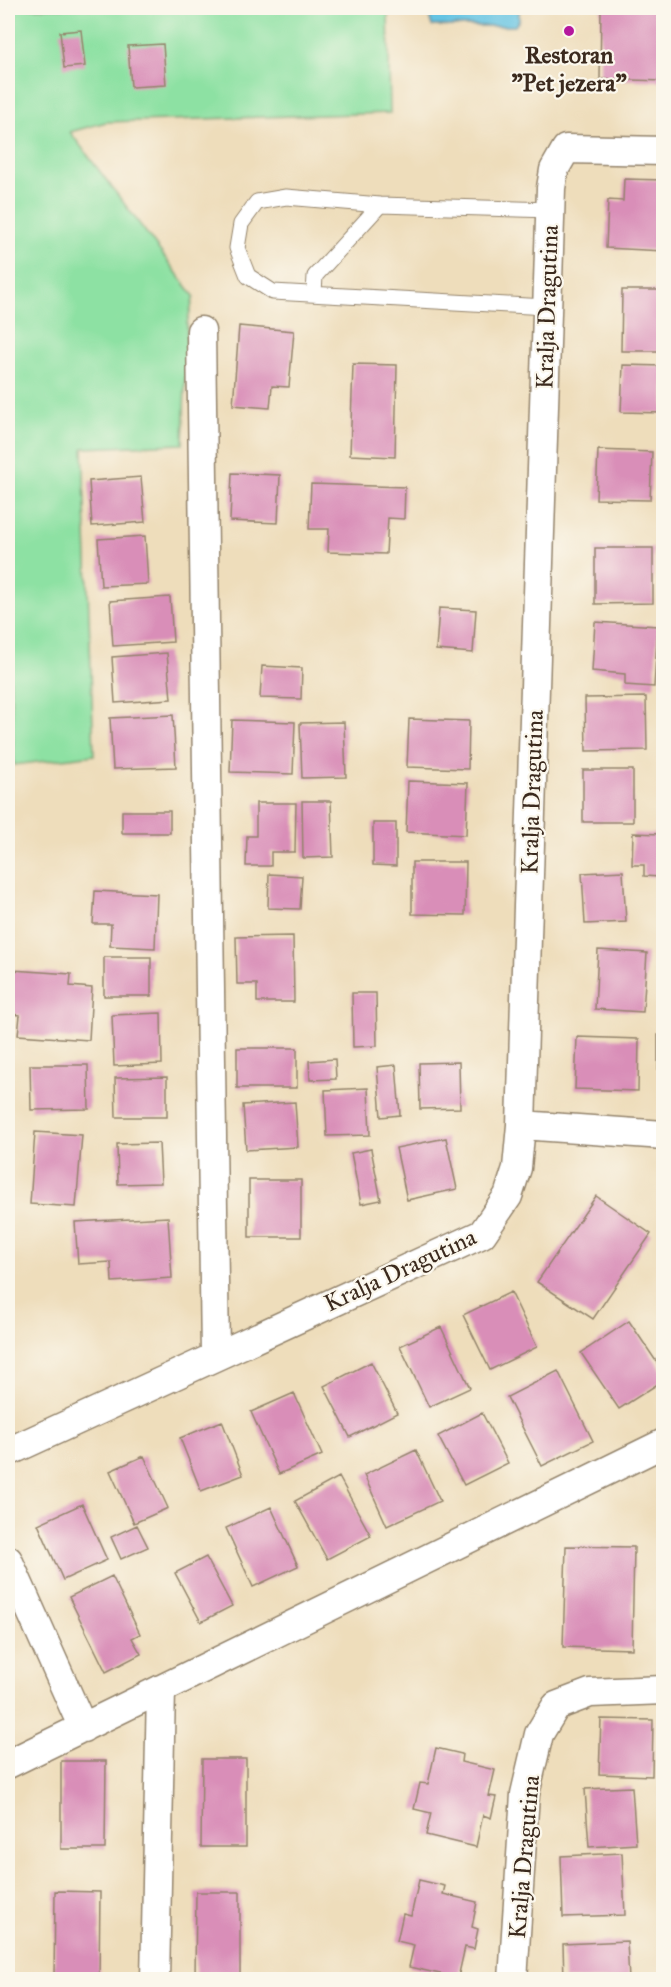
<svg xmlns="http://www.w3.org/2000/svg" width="671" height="1987" font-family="'IM FELL Great Primer',serif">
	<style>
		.green { fill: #8de1a3; stroke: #648660; stroke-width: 1.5 }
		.water { fill: #65c4e3; stroke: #507780; stroke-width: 1.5 }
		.building { fill: #d98eb8 }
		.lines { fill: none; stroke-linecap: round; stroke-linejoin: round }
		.service-casing { stroke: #94846c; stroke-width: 17 }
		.minor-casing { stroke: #94846c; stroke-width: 31 }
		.service { stroke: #fff; stroke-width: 15 }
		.minor { stroke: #fff; stroke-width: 28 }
		.poi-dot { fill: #b5179e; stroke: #fbf7ec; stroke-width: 2 }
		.labels { text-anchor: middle; stroke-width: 4.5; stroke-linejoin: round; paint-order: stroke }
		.poi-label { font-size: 24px; font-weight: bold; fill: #3b2a1e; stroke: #fbf7ec }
		.street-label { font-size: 24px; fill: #3b2a1e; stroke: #fbf7ec }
	</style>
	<rect width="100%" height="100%" fill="#fbf7ec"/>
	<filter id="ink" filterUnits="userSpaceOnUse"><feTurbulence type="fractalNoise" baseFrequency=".0167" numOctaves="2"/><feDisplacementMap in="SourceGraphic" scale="12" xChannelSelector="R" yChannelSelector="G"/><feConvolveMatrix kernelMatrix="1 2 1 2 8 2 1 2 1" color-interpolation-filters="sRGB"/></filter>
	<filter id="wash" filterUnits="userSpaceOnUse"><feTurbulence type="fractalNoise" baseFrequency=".008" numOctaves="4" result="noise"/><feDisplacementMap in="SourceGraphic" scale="24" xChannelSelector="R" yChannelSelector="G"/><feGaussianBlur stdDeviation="1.35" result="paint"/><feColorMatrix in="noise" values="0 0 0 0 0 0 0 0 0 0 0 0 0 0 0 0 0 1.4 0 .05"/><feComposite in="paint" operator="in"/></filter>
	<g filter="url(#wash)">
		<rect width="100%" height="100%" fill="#edb"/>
		<!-- green -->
		<path class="green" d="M 8,8 L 388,8 L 390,113 L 106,122 L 70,132 L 194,296 L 187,323 L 183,444 L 83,448 L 94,755 L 14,765 L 8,634 Z"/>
		<!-- water -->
		<path class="water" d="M 430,8 L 519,8 L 519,20 L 515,26 L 432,26 L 430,19 Z"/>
		<g id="blocks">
			<!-- building -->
			<path class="building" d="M 601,8 L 664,8 L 664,81 L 600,79 Z
				M 81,30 L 85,66 L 64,68 L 60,32 Z
				M 163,44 L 166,85 L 131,87 L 128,46 Z
				M 624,179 L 664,180 L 664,251 L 606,248 L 608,200 L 623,201 Z
				M 622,290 L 664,290 L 664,351 L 621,351 Z
				M 239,326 L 294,331 L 289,387 L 272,386 L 270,408 L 233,405 Z
				M 353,364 L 397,365 L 395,457 L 350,455 Z
				M 623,365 L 664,366 L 664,413 L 621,412 Z
				M 598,450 L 652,452 L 650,500 L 596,499 Z
				M 232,473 L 280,475 L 278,523 L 230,521 Z
				M 141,477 L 145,522 L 92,526 L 89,481 Z
				M 311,484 L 405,487 L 404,519 L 388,518 L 386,554 L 328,552 L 329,529 L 309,529 Z
				M 145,536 L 148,584 L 101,586 L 98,539 Z
				M 595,548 L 653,548 L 653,603 L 595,604 Z
				M 170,597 L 173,642 L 113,646 L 110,601 Z
				M 439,608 L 476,610 L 473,653 L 436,650 Z
				M 595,622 L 658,626 L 654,687 L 625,685 L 625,674 L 592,671 Z
				M 167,653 L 171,699 L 115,703 L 112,657 Z
				M 262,666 L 302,668 L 301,699 L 260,698 Z
				M 646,697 L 647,750 L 586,751 L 585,698 Z
				M 173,715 L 176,767 L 113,769 L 110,718 Z
				M 409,719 L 469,721 L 468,769 L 407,767 Z
				M 232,720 L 295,722 L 293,774 L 230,772 Z
				M 344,722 L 346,777 L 302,778 L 300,723 Z
				M 583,770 L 633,770 L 633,822 L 583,822 Z
				M 408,781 L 468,783 L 466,835 L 406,832 Z
				M 302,801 L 331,801 L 333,857 L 303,858 Z
				M 256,803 L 296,803 L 295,852 L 271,852 L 271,866 L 246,866 L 247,836 L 256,836 Z
				M 122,811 L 170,811 L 170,833 L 122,833 Z
				M 373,823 L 396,823 L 396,866 L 373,865 Z
				M 633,833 L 661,834 L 660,877 L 644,876 L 644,865 L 632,865 Z
				M 412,862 L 466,862 L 465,915 L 412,914 Z
				M 623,871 L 626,922 L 585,924 L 582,873 Z
				M 269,874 L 302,876 L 300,909 L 268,908 Z
				M 95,891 L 157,894 L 155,948 L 110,946 L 111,924 L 93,924 Z
				M 293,936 L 294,1002 L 257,1002 L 257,984 L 237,984 L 236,937 Z
				M 598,950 L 647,953 L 643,1012 L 595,1009 Z
				M 104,957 L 151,957 L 151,996 L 104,996 Z
				M 12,970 L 71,974 L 70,986 L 92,988 L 89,1040 L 18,1035 L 20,1015 L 9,1014 Z
				M 352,993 L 376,993 L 377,1046 L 353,1047 Z
				M 161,1013 L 162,1064 L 114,1066 L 112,1015 Z
				M 658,1035 L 664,1035 L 664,1081 L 658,1081 Z
				M 577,1037 L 639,1039 L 638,1091 L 575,1089 Z
				M 237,1048 L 297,1048 L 297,1088 L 237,1088 Z
				M 335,1059 L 336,1079 L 310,1080 L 309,1061 Z
				M 459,1062 L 460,1108 L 420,1109 L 419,1063 Z
				M 30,1065 L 88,1065 L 89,1109 L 31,1110 Z
				M 396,1065 L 400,1115 L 381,1117 L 377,1067 Z
				M 167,1077 L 167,1117 L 116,1117 L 115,1078 Z
				M 368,1088 L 370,1135 L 327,1136 L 325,1090 Z
				M 295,1102 L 298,1147 L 246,1150 L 243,1105 Z
				M 35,1132 L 82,1135 L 76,1207 L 30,1204 Z
				M 446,1138 L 457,1189 L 407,1200 L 396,1148 Z
				M 159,1143 L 161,1183 L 118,1184 L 117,1144 Z
				M 371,1149 L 381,1200 L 361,1204 L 351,1153 Z
				M 249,1180 L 301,1180 L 301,1237 L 249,1237 Z
				M 596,1196 L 651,1234 L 593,1319 L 537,1282 Z
				M 168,1217 L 172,1278 L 112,1282 L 111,1262 L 78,1264 L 75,1222 Z
				M 511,1292 L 537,1347 L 490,1370 L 463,1315 Z
				M 629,1321 L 664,1373 L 664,1380 L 619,1409 L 581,1353 Z
				M 441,1327 L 470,1388 L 429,1407 L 400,1346 Z
				M 371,1362 L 397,1413 L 350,1437 L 324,1386 Z
				M 558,1371 L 593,1441 L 542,1466 L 507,1397 Z
				M 294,1393 L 322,1455 L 279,1474 L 251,1412 Z
				M 482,1413 L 508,1463 L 464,1485 L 438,1436 Z
				M 222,1421 L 243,1475 L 201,1491 L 180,1438 Z
				M 416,1450 L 440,1501 L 387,1526 L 364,1475 Z
				M 144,1456 L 168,1508 L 134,1523 L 110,1471 Z
				M 339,1477 L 371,1536 L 327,1559 L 295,1501 Z
				M 82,1504 L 107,1560 L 63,1580 L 38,1524 Z
				M 271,1507 L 298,1566 L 253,1587 L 226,1528 Z
				M 137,1525 L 148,1547 L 121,1559 L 111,1537 Z
				M 566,1546 L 634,1547 L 632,1649 L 563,1647 Z
				M 206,1557 L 232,1606 L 201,1622 L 175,1573 Z
				M 112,1576 L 140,1634 L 132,1638 L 141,1654 L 106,1672 L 69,1597 Z
				M 601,1719 L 653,1720 L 652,1776 L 599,1774 Z
				M 436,1748 L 462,1754 L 461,1762 L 495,1770 L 489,1796 L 496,1797 L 491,1818 L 483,1815 L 476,1847 L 426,1835 L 431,1813 L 414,1809 L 420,1783 L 428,1784 Z
				M 202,1759 L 246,1759 L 246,1847 L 201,1847 Z
				M 61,1761 L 106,1761 L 105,1849 L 61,1849 Z
				M 632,1787 L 636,1844 L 589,1847 L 585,1789 Z
				M 622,1853 L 625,1915 L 563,1917 L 561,1856 Z
				M 419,1880 L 445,1886 L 443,1894 L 477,1902 L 472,1927 L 478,1929 L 474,1949 L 465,1947 L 458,1978 L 409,1967 L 414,1945 L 397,1941 L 403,1914 L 411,1916 Z
				M 55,1891 L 100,1892 L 99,1980 L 54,1979 Z
				M 196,1892 L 240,1892 L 240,1980 L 195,1980 Z
				M 627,1941 L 629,1980 L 564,1980 L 563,1944 Z"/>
		</g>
	</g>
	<g filter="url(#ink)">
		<use href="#blocks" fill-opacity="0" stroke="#94846c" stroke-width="1.5"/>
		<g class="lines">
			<defs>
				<path id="service" d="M 314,293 L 315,276 L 380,205
					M 546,307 L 273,292 L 248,276 L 237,248 L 241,224 L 257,202 L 286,197 L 380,205 L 551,210"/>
				<path id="minor" d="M 201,331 L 215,1356
					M 521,1125 L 664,1135
					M 8,1452 L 482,1234 L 508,1196 L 517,1168 L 521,1125 L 551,188 L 554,170 L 566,149 L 664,151
					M 8,1560 L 83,1728
					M 8,1764 L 664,1443
					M 155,1980 L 161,1689
					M 513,1980 L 525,1794 L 539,1734 L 556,1706 L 590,1693 L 664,1690"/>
			</defs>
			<!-- service casing -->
			<use href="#service" class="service-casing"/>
			<!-- minor casing -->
			<use href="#minor" class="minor-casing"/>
			<!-- service -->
			<use href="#service" class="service"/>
			<!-- minor -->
			<use href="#minor" class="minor"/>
		</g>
	</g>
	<!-- markers -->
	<circle class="poi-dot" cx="569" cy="31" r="6"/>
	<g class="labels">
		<!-- poi labels -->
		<g class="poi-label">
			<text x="569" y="63">Restoran<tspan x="569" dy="28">"Pet jezera"</tspan></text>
		</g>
		<!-- street labels -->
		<g class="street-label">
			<text transform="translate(547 307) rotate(-88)" y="8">Kralja Dragutina</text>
			<text transform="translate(532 792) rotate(-88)" y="8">Kralja Dragutina</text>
			<text transform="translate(400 1270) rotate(-25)" y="8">Kralja Dragutina</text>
			<text transform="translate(524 1857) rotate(-85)" y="8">Kralja Dragutina</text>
		</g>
	</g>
	<!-- margin -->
	<rect width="671" height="1987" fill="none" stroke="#fbf7ec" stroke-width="30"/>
</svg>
